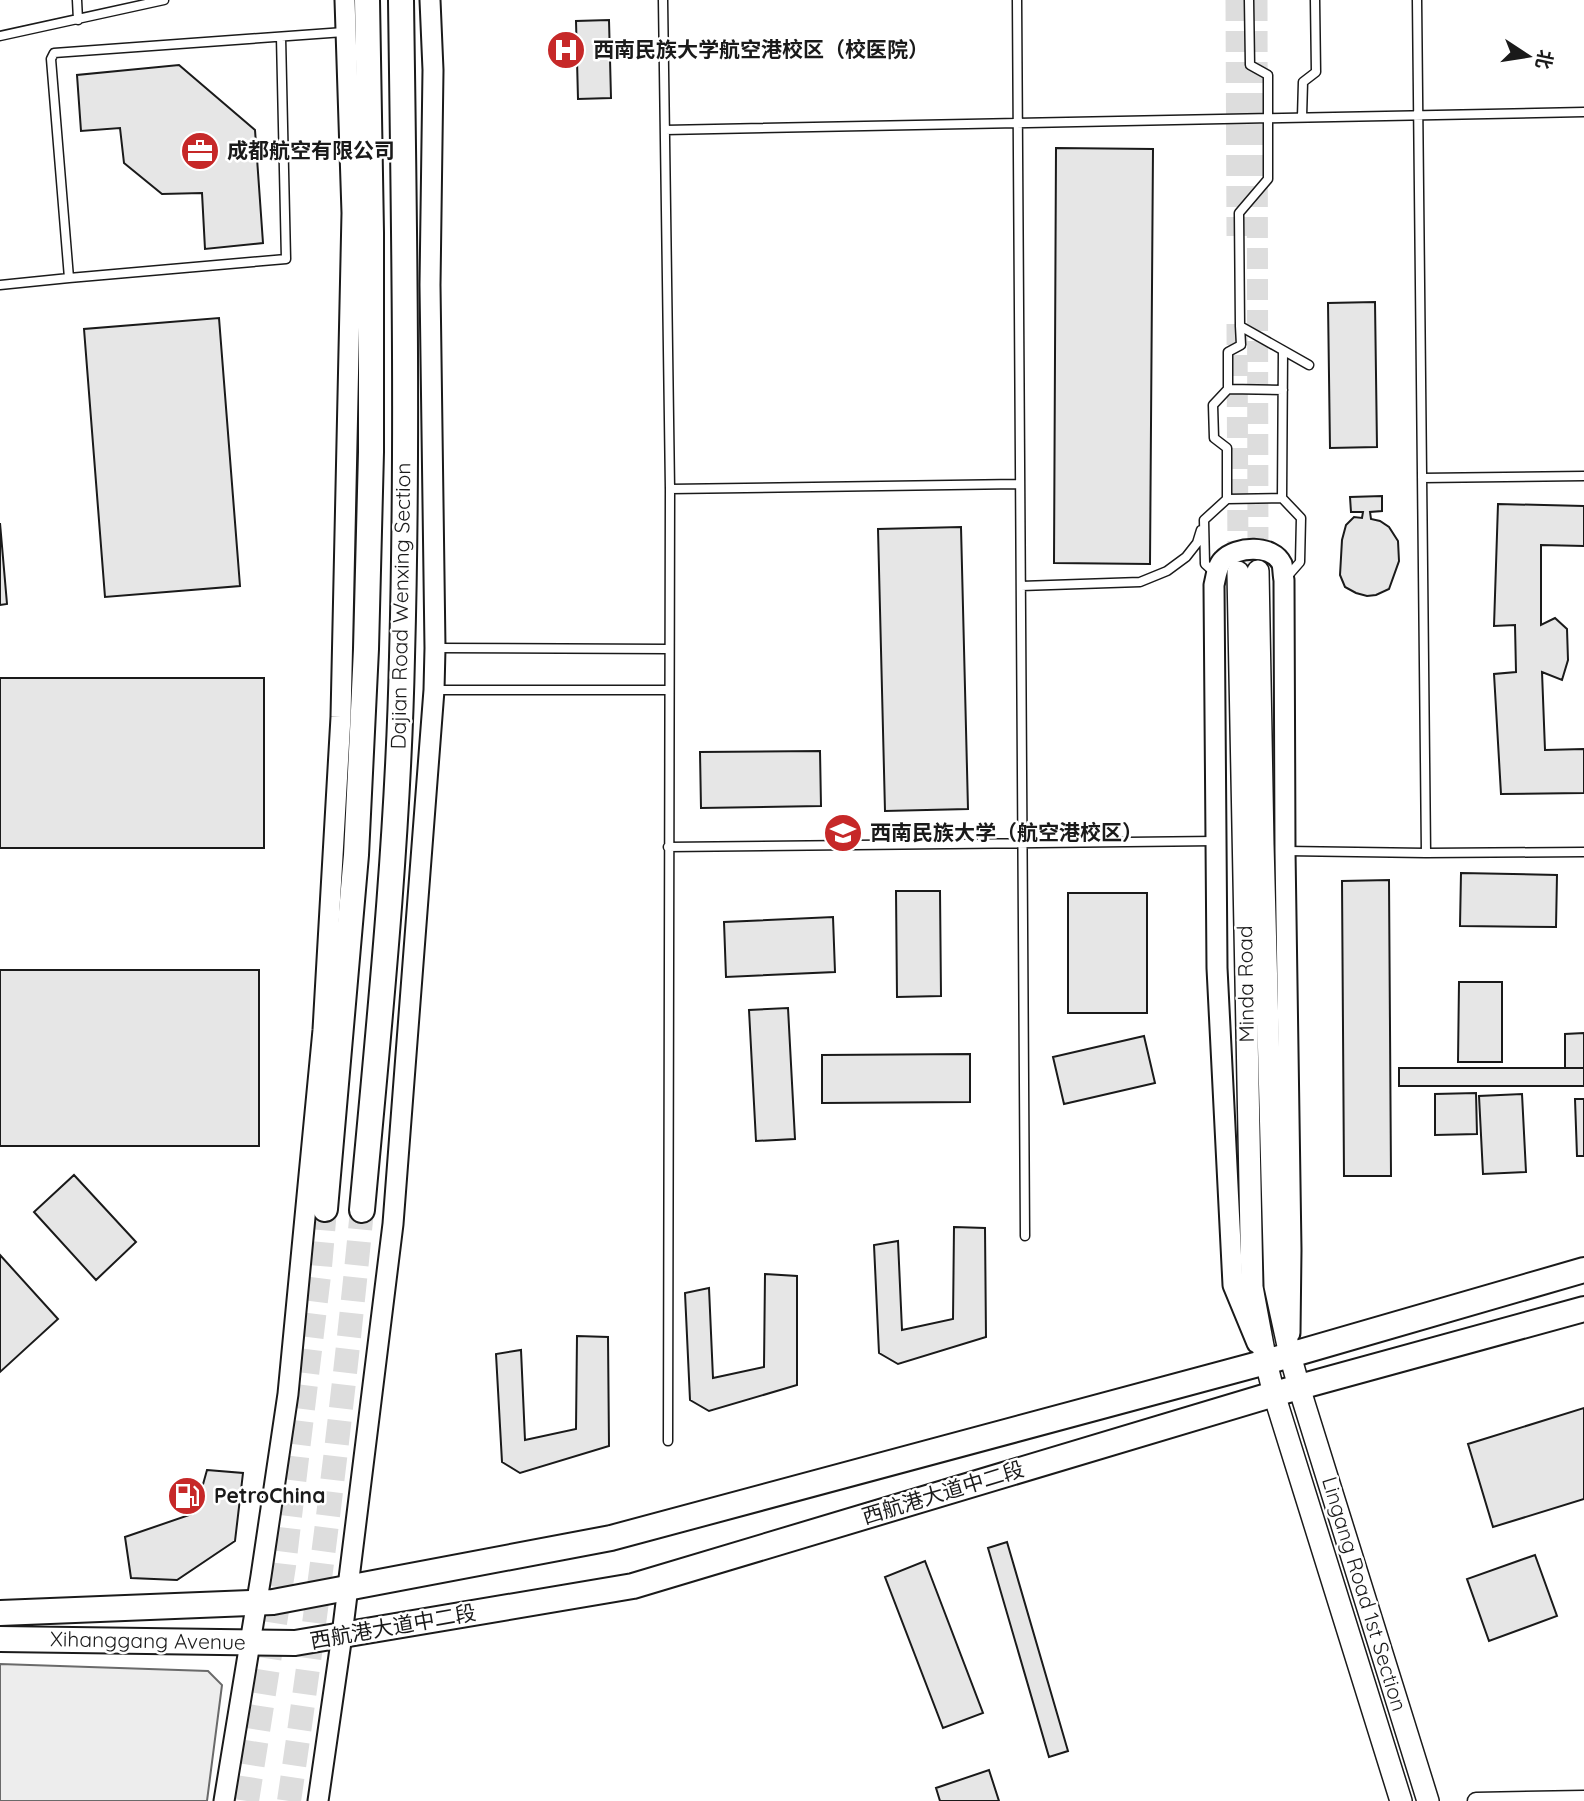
<svg xmlns="http://www.w3.org/2000/svg" width="1584" height="1801" font-family="Quicksand,'Noto Sans SC',sans-serif">
	<style>
		.green { fill: #ededed; stroke: #6a6a6a; stroke-width: 2 }
		.building { fill: #e6e6e6; stroke: #1a1a1a; stroke-width: 2 }
		.lines { fill: none; stroke-linecap: round; stroke-linejoin: round }
		.secondary-tunnel { stroke: #ddd; stroke-width: 21; stroke-dasharray: 21 10; stroke-linecap: butt }
		.primary-tunnel { stroke: #ddd; stroke-width: 24; stroke-dasharray: 24 12; stroke-linecap: butt }
		.service-casing { stroke: #1a1a1a; stroke-width: 11 }
		.minor-casing { stroke: #1a1a1a; stroke-width: 19 }
		.tertiary-casing { stroke: #1a1a1a; stroke-width: 23 }
		.secondary-casing { stroke: #1a1a1a; stroke-width: 24 }
		.primary-casing { stroke: #1a1a1a; stroke-width: 28 }
		.service { stroke: #fff; stroke-width: 8 }
		.minor { stroke: #fff; stroke-width: 16 }
		.tertiary { stroke: #fff; stroke-width: 19 }
		.secondary { stroke: #fff; stroke-width: 21 }
		.primary { stroke: #fff; stroke-width: 24 }
		.labels { text-anchor: middle; stroke-width: 5; stroke-linejoin: round; paint-order: stroke }
		.poi-label { font-size: 21px; font-weight: bold; fill: #1a1a1a; stroke: #fff; text-anchor: start }
		.street-label { font-size: 21px; fill: #1a1a1a; stroke: #fff }
	</style>
	<rect width="100%" height="100%" fill="#fff"/>
	<!-- green -->
	<path class="green" d="M 0,1664 L 208,1671 L 222,1685 L 207,1801 L 0,1801 Z"/>
	<!-- building -->
	<path class="building" d="M 609,20 L 611,98 L 578,99 L 576,21 Z
		M 179,65 L 255,130 L 263,243 L 205,249 L 202,193 L 162,194 L 124,163 L 120,128 L 81,131 L 77,75 Z
		M 1056,148 L 1153,149 L 1150,564 L 1054,563 Z
		M 1375,302 L 1377,447 L 1330,448 L 1328,303 Z
		M 219,318 L 240,586 L 105,597 L 84,329 Z
		M 1382,496 L 1382,511 L 1370,512 L 1371,519 L 1380,521 L 1389,527 L 1398,541 L 1399,561 L 1389,589 L 1376,595 L 1367,596 L 1356,593 L 1345,587 L 1340,575 L 1342,540 L 1346,525 L 1354,517 L 1362,518 L 1363,512 L 1351,512 L 1350,497 Z
		M 1498,504 L 1584,506 L 1584,546 L 1541,545 L 1541,625 L 1555,618 L 1567,629 L 1568,660 L 1562,680 L 1542,672 L 1545,750 L 1584,749 L 1584,793 L 1501,794 L 1494,674 L 1516,672 L 1515,625 L 1494,626 Z
		M 0,523 L 7,604 L 0,605 Z
		M 961,527 L 968,809 L 885,811 L 878,529 Z
		M 0,678 L 264,678 L 264,848 L 0,848 Z
		M 820,751 L 821,806 L 701,808 L 700,752 Z
		M 1461,873 L 1557,875 L 1556,927 L 1460,926 Z
		M 1389,880 L 1391,1176 L 1344,1176 L 1342,881 Z
		M 896,891 L 940,891 L 941,996 L 897,997 Z
		M 1068,893 L 1147,893 L 1147,1013 L 1068,1013 Z
		M 833,917 L 835,972 L 726,977 L 724,922 Z
		M 0,970 L 259,970 L 259,1146 L 0,1146 Z
		M 1459,982 L 1502,982 L 1502,1062 L 1458,1062 Z
		M 788,1008 L 795,1139 L 756,1141 L 749,1010 Z
		M 1584,1033 L 1584,1068 L 1565,1068 L 1565,1034 Z
		M 1144,1036 L 1155,1083 L 1064,1104 L 1053,1057 Z
		M 970,1054 L 970,1102 L 822,1103 L 822,1055 Z
		M 1399,1068 L 1584,1068 L 1584,1086 L 1399,1086 Z
		M 1476,1093 L 1477,1134 L 1435,1135 L 1435,1094 Z
		M 1522,1094 L 1526,1172 L 1483,1174 L 1479,1096 Z
		M 1575,1099 L 1584,1099 L 1584,1156 L 1577,1156 Z
		M 74,1175 L 136,1242 L 96,1280 L 34,1212 Z
		M 954,1227 L 985,1228 L 986,1337 L 898,1364 L 879,1353 L 874,1245 L 898,1241 L 902,1330 L 953,1319 Z
		M 0,1255 L 58,1319 L 0,1372 Z
		M 765,1274 L 797,1276 L 797,1385 L 709,1411 L 690,1400 L 685,1293 L 709,1288 L 713,1378 L 764,1367 Z
		M 577,1336 L 608,1337 L 609,1446 L 520,1473 L 502,1462 L 496,1354 L 521,1350 L 525,1440 L 576,1429 Z
		M 1584,1408 L 1584,1499 L 1493,1527 L 1468,1444 Z
		M 207,1470 L 243,1473 L 235,1541 L 177,1580 L 131,1578 L 125,1537 L 195,1513 Z
		M 1007,1542 L 1068,1751 L 1049,1757 L 988,1548 Z
		M 1535,1555 L 1557,1616 L 1489,1641 L 1467,1579 Z
		M 925,1561 L 983,1713 L 943,1728 L 885,1577 Z
		M 989,1770 L 999,1801 L 940,1801 L 936,1788 Z"/>
	<g class="lines">
		<!-- secondary-tunnel -->
		<path class="secondary-tunnel" d="M 1236,0 L 1237,236
			M 1257,0 L 1258,569
			M 1237,324 L 1238,568"/>
		<!-- primary-tunnel -->
		<path class="primary-tunnel" d="M 247,1801 L 284,1566 L 320,1267 L 325,1209
			M 289,1801 C 318,1605 343,1407 362,1210"/>
		<defs>
			<path id="service" d="M 77,0 L 78,20
				M 663,0 L 670,489 L 668,1441
				M 1017,0 L 1025,1236
				M 1249,0 L 1250,65 L 1268,75 L 1268,179 L 1239,213 L 1240,326 L 1309,365
				M 1417,0 L 1426,853
				M 0,36 L 164,0
				M 281,37 L 286,259 L 69,278 L 51,59 L 54,53 L 344,32
				M 1302,117 L 1303,82 L 1316,72 L 1315,0
				M 665,130 L 1584,112
				M 0,285 L 69,278
				M 1228,389 L 1283,390
				M 1422,478 L 1584,476
				M 670,489 L 1020,484
				M 1282,498 L 1283,351
				M 1227,499 L 1227,448 L 1214,438 L 1213,405 L 1228,389 L 1228,352 L 1241,345 L 1240,326
				M 1215,573 L 1205,564 L 1204,520 L 1227,499 L 1282,498 L 1301,518 L 1300,562 L 1286,578
				M 1021,586 L 1140,582 L 1167,571 L 1186,557 L 1197,543 L 1201,530
				M 435,648 L 669,649
				M 434,690 L 669,690
				M 668,847 L 1216,841
				M 1286,851 L 1426,853 L 1584,852"/>
			<path id="minor" d="M 1476,1801 L 1584,1799"/>
			<path id="tertiary" d="M 1257,1343 L 1233,1285 L 1217,968 L 1214,585 C 1216,577 1217,566 1223,560 C 1236,546 1273,544 1282,564 C 1283,568 1283,576 1284,580 L 1285,851 L 1291,1250 L 1290,1333
				M 224,1801 L 261,1576 L 288,1394 L 323,1030 L 341,717 L 352,213 L 345,0
				M 318,1801 L 342,1635 L 393,1224 L 434,690 L 435,648 L 430,285 L 433,70 L 430,0"/>
			<path id="secondary" d="M 1258,571 L 1263,845 L 1275,1286 L 1290,1355 L 1299,1387 L 1428,1801
				M 1238,572 L 1252,1287 L 1266,1362 L 1274,1394 L 1401,1801"/>
			<path id="primary" d="M 325,1209 L 356,855 L 366,649 L 371,452 L 371,233 L 367,0
				M 362,1210 C 379,1026 398,842 402,657 C 408,438 404,219 401,0
				M 0,1613 L 273,1602 L 611,1538 L 1266,1362 L 1584,1270
				M 0,1639 L 295,1643 L 633,1586 L 1274,1394 L 1584,1309"/>
		</defs>
		<!-- service casing -->
		<use href="#service" class="service-casing"/>
		<!-- minor casing -->
		<use href="#minor" class="minor-casing"/>
		<!-- tertiary casing -->
		<use href="#tertiary" class="tertiary-casing"/>
		<!-- secondary casing -->
		<use href="#secondary" class="secondary-casing"/>
		<!-- primary casing -->
		<use href="#primary" class="primary-casing"/>
		<!-- service -->
		<use href="#service" class="service"/>
		<!-- minor -->
		<use href="#minor" class="minor"/>
		<!-- tertiary -->
		<use href="#tertiary" class="tertiary"/>
		<!-- secondary -->
		<use href="#secondary" class="secondary"/>
		<!-- primary -->
		<use href="#primary" class="primary"/>
	</g>
	<!-- icons -->
	<defs>
		<symbol id="hospital-disc" viewBox="-11 -11 22 22"><circle r="9.5" fill="#c62828" stroke="#fff"/><path d="M-5-5h3v3.5h4V-5h3V5h-3V1.5h-4V5h-3Z" fill="#fff"/></symbol>
		<symbol id="office-disc" viewBox="-11 -11 22 22"><circle r="9.5" fill="#c62828" stroke="#fff"/><path d="M-6-3h4V-5.5h4V-3h4V5H-6ZM-1-4.5V-3h2v-1.5ZM-6 0V1H6V0Z" fill="#fff"/></symbol>
		<symbol id="university-disc" viewBox="-11 -11 22 22"><circle r="9.5" fill="#c62828" stroke="#fff"/><path d="M0-5L7-2L0 1L-7-2ZM-4 1L0 2.5L4 1V4Q0 6-4 4Z" fill="#fff"/></symbol>
		<symbol id="fuel-disc" viewBox="-11 -11 22 22"><circle r="9.5" fill="#c62828" stroke="#fff"/><path d="M-5.5-6h7V0h2V4h1.3V-2.5L3-4.5l.8-.8L6-3V5H2.5V1h-1V6h-7ZM-4.2-4.7v3.2H.2V-4.7Z" fill="#fff"/></symbol>
	</defs>
	<g fill-rule="evenodd">
		<use href="#hospital-disc" x="544" y="28" width="44" height="44"/>
		<use href="#office-disc" x="178" y="129" width="44" height="44"/>
		<use href="#university-disc" x="821" y="811" width="44" height="44"/>
		<use href="#fuel-disc" x="165" y="1474" width="44" height="44"/>
	</g>
	<g class="labels">
		<!-- poi labels -->
		<g class="poi-label">
			<text x="593" y="57">西南民族大学航空港校区（校医院）</text>
			<text x="227" y="158">成都航空有限公司</text>
			<text x="870" y="840">西南民族大学（航空港校区）</text>
			<text x="214" y="1503">PetroChina</text>
		</g>
		<!-- street labels -->
		<g class="street-label">
			<text transform="translate(401 606) rotate(-89)" y="7">Dajian Road Wenxing Section</text>
			<text transform="translate(1246 984) rotate(-91)" y="7">Minda Road</text>
			<text transform="translate(943 1493) rotate(-17)" y="7">西航港大道中二段</text>
			<text transform="translate(1364 1594) rotate(73)" y="7">Lingang Road 1st Section</text>
			<text transform="translate(393 1627) rotate(-10)" y="7">西航港大道中二段</text>
			<text transform="translate(148 1641) rotate(1)" y="7">Xihanggang Avenue</text>
		</g>
	</g>
	<!-- north arrow -->
	<g transform="translate(1528 56) rotate(102)" stroke="#ffffff" stroke-width="5" paint-order="stroke">
	<path d="M0-5L12 26L0 18L-12 26Z" fill="#1a1a1a"/>
	<text y="-10" font-size="19" font-weight="bold" text-anchor="middle" fill="#1a1a1a">北</text>
	</g>
</svg>
